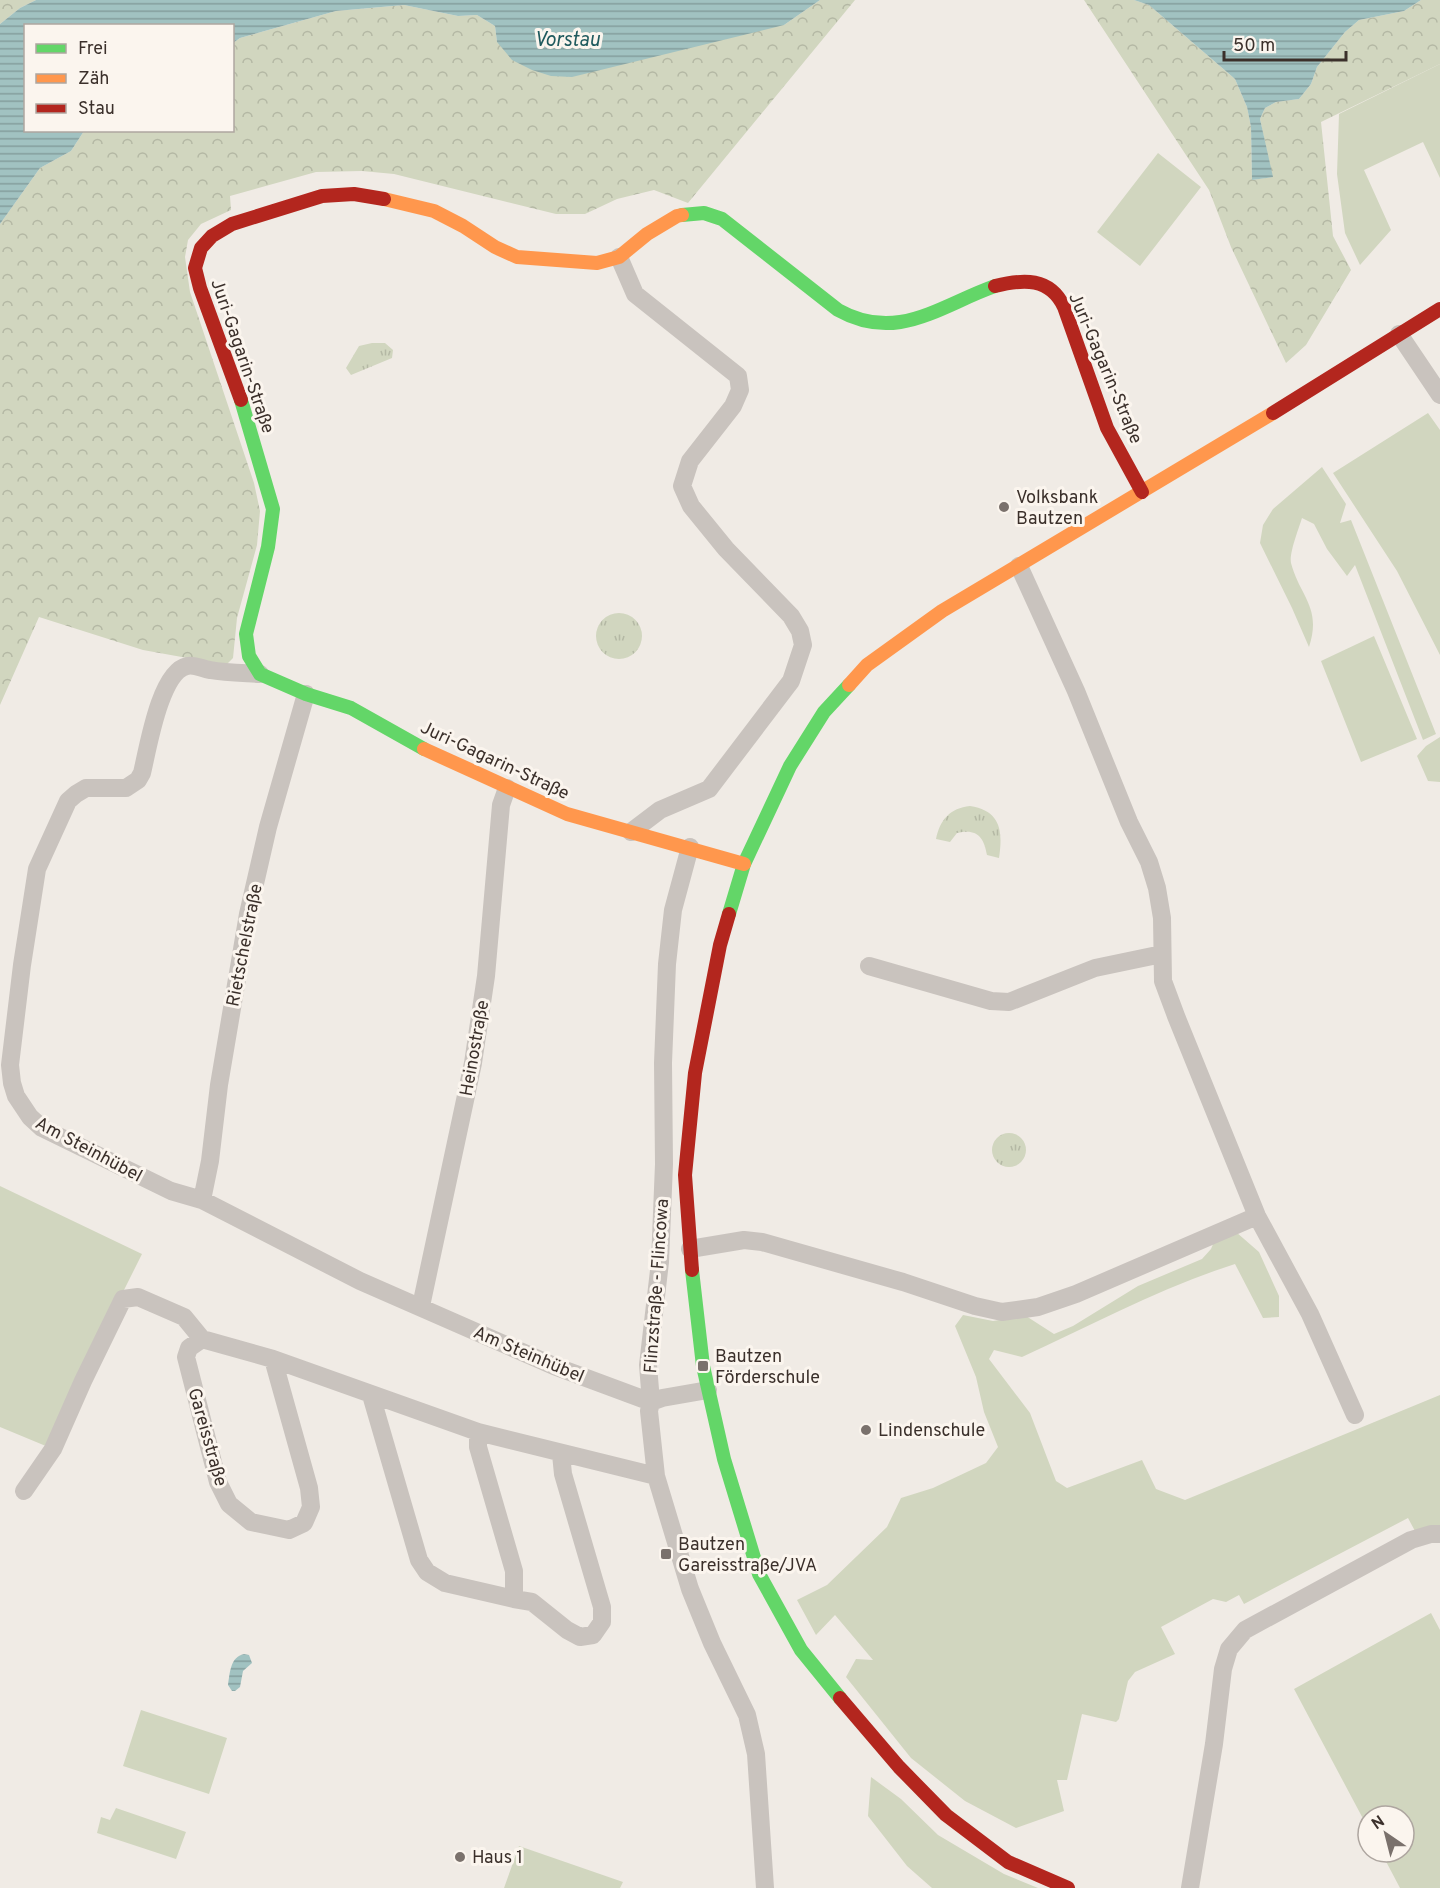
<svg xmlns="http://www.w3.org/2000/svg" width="1440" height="1888" font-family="Overpass,sans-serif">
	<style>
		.green { fill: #d1d6bf }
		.forest { fill: url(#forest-crowns) }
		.park { fill: url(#park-tufts) }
		.water { fill: url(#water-rules) }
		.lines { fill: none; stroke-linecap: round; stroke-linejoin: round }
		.street { stroke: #c9c3be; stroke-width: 18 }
		.fast { stroke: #63d668; stroke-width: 14 }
		.slow { stroke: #ff974d; stroke-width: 14 }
		.jam { stroke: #b3261e; stroke-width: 14 }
		.poi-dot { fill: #7a716c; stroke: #fbf5ee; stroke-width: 2 }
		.labels { text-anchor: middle; stroke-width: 6; stroke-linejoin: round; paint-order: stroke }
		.street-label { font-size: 18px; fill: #3b302b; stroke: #fbf5ee }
		.poi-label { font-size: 18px; fill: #3b302b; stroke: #fbf5ee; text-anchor: start }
		.water-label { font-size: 20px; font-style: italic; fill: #1f5a5e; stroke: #fbf5ee }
	</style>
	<defs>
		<pattern id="forest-crowns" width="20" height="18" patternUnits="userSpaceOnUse" patternTransform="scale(1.5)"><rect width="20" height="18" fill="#d1d6bf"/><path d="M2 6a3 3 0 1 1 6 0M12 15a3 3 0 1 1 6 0" fill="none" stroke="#b4b8a4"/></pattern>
		<pattern id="park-tufts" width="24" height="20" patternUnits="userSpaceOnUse" patternTransform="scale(1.5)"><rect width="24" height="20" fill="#d1d6bf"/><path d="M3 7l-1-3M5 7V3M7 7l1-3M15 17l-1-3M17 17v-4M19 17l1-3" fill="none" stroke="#b4b8a4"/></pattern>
		<pattern id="water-rules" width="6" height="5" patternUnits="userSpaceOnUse" patternTransform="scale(1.5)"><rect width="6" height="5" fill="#a1c2c1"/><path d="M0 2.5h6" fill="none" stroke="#849e9d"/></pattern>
	</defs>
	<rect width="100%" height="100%" fill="#f0ebe5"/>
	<!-- green -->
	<path class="green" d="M 1440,64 L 1440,178 L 1423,142 L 1364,170 L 1391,230 L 1360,265 L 1345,233 L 1337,174 L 1339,114 Z
		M 1158,153 L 1201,187 L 1140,266 L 1097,232 Z
		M 1428,413 L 1440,430 L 1440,655 L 1397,571 L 1333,473 Z
		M 1322,467 L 1346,504 L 1340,523 L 1351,520 L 1436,734 L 1423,740 L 1355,565 L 1347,576 L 1327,549 L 1314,524 L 1302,518 C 1299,528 1289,553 1291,563 C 1300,597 1322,607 1309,647 L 1292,608 L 1260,543 L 1263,525 L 1273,509 Z
		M 1374,636 L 1417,739 L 1361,762 L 1321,661 Z
		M 1440,737 L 1440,782 L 1428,781 L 1417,756 L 1426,746 Z
		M 0,1186 L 142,1254 L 119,1300 L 53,1449 L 0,1427 Z
		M 1236,1232 L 1259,1252 L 1279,1296 L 1279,1317 L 1263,1318 L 1235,1264 C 1162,1287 1092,1325 1022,1357 L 994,1350 L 989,1359 L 1030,1413 L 1056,1481 L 1067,1488 L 1142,1460 L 1156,1489 L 1185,1500 L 1440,1395 L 1440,1526 L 1415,1531 L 1408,1518 L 1244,1604 L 1239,1595 L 1226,1602 L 1213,1599 L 1161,1627 L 1175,1654 L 1135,1672 L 1128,1681 L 1119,1719 L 1116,1722 L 1082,1714 L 1067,1780 L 1057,1780 L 1064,1811 L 1016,1828 L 965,1801 L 911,1758 L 846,1677 L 856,1659 L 873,1660 L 835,1615 L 816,1635 L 797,1600 L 827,1585 L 887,1527 L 901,1498 L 933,1488 L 986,1463 L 998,1447 L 984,1412 L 976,1377 L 955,1326 L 963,1315 L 993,1321 L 1026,1316 L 1054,1334 L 1073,1326 L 1138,1286 L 1202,1259 L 1211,1249 L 1216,1237 Z
		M 1431,1613 L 1440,1630 L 1440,1888 L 1400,1888 L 1381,1852 L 1404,1852 L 1404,1816 L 1368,1816 L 1368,1828 L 1294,1689 Z
		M 141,1710 L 227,1738 L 209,1794 L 123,1766 Z
		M 871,1777 L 901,1799 L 938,1835 L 1004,1874 L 1038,1888 L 932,1888 L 907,1866 L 868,1816 Z
		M 116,1808 L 186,1832 L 176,1859 L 97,1833 L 101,1817 L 110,1820 Z
		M 519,1846 L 623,1882 L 620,1888 L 504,1888 Z"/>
	<!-- forest -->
	<path class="forest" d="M 0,0 L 36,0 L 20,8 L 0,24 Z
		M 820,0 L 855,0 L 688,203 L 654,190 L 617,199 L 585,214 L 556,214 L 394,174 L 362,171 L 316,172 L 230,196 L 231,210 L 201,224 L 188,240 L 185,257 L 190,292 L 254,483 L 260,511 L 257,545 L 237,618 L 233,658 L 226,665 L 143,650 L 39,617 L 0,705 L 0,224 L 40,168 L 71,151 L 84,131 L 232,130 L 233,43 L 240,38 L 336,11 L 404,5 L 458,16 L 477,15 L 495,26 L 497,42 L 784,25 Z
		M 1084,0 L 1134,0 L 1149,5 L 1235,79 L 1247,107 L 1251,127 L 1252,180 L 1272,177 L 1260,119 L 1265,108 L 1276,102 L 1299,99 L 1311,84 L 1317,67 L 1345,32 L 1359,20 L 1404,11 L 1421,0 L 1440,0 L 1440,64 L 1321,122 L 1333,236 L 1351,270 L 1306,345 L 1286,363 L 1231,247 L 1209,190 Z"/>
	<!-- park -->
	<path class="park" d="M 372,343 L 385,343 L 393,350 L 392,358 L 351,375 L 346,368 L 359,346 Z
		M596 636a23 23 0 1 1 46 0a23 23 0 1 1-46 0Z
		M 970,806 C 1001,811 1003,831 999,858 L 987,855 C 984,837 977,828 957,833 L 950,842 L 936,839 C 940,820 950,808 970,806 Z
		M992 1150a17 17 0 1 1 34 0a17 17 0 1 1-34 0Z"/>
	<!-- water -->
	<path class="water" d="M 36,0 L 820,0 L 784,25 L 572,77 L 551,76 L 532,70 L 512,60 L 497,42 L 495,26 L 477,15 L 458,16 L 404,5 L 336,11 L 240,38 L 233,43 L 232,26 L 26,26 L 26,130 L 84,131 L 71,151 L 40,168 L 0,224 L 0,24 L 20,8 Z
		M 1134,0 L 1421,0 L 1404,11 L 1359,20 L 1345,32 L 1317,67 L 1311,84 L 1299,99 L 1276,102 L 1265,108 L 1260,119 L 1273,177 L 1252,180 L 1251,127 L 1247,107 L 1235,79 L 1149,5 Z
		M 244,1654 L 249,1655 L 252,1663 L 243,1671 L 240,1687 L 235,1691 L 232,1691 L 228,1685 C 230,1673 230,1657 244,1654 Z"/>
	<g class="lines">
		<!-- street -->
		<path class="street" d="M 619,257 L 635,294 L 738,376 L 740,390 L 733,406 L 690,461 L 682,486 L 691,506 L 726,549 L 791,616 L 800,631 L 803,645 L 791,681 L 709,789 L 660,810 L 631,832
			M 1399,334 L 1440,395
			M 1019,566 L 1076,691 L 1129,822 L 1149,862 L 1157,888 L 1162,918 L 1163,981 L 1176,1016 L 1257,1216 L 1310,1314 L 1355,1415
			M 260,674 C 244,673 226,673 210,670 C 202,669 195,664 187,666 C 160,672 148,748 142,773 L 138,780 L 126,788 L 86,788 L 76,794 L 68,801 L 37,869 L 22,965 L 10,1065 L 12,1083 L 16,1096 L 30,1117 L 42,1128 L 171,1191 L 202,1200 L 360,1281 L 554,1366 L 651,1402 L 662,1398 L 708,1390
			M 690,847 L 673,910 L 667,964 L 663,1063 L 664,1164 L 660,1262 L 648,1365 L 651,1402 L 649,1411 L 656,1476 L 690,1589 L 712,1643 L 747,1715 L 756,1754 L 765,1888
			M 869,966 L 991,1001 L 1009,1002 L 1095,968 L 1162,954
			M 202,1200 L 210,1161 L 219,1085 L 248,914 L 268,827 L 306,694
			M 690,1249 L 744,1240 L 762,1242 L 903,1282 L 975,1306 L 1002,1312 L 1038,1307 L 1076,1294 L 1257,1216
			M 421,1306 L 473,1063 L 486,976 L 501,805 L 507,788
			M 202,1339 L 189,1348 L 186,1357 L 218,1482 L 229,1504 L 251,1522 L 289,1530 L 304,1523 L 311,1507 L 309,1488 L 273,1359
			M 371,1395 L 419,1560 L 427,1572 L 445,1583 L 514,1599
			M 478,1432 L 478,1447 L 514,1571 L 514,1599 L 532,1602 L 567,1630 L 580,1637 L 593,1635 L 602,1622 L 602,1607 L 563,1474 L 561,1454
			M 24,1491 L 53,1449 L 83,1381 L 123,1299 L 138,1297 L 184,1317 L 202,1339 L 273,1359 L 478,1432 L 656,1476
			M 1190,1888 L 1214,1744 L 1223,1669 L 1229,1649 L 1245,1630 L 1411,1540 L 1431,1534 L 1440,1534"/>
		<!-- fast -->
		<path class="fast" d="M 682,215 L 704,213 L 722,219 L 838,310 C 897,343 939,306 995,286
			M 241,400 L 273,509 L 268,547 L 246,634 L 249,656 L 260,674 L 306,694 L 351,708 L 424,749
			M 729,914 L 744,864 L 790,766 L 824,712 L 849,685
			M 692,1270 L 703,1366 L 724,1459 L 759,1574 L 801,1650 L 840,1698"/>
		<!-- slow -->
		<path class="slow" d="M 384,199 L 434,211 L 463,226 L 495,247 L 517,257 L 597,263 L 619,257 L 647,234 L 677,216 L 682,215
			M 849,685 L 867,665 L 942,611 L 1273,413
			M 424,749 L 567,814 L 744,864"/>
		<!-- jam -->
		<path class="jam" d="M 995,286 C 1023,279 1050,277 1064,307 L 1107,428 L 1142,492
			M 241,400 L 200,288 L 195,268 L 201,248 L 212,236 L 232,224 L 322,196 L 354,194 L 384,199
			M 1273,413 L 1440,309
			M 692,1270 L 685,1175 L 695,1073 L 720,945 L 729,914
			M 840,1698 L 899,1767 L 946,1815 L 1008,1862 L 1068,1888"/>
	</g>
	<!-- markers -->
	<g class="poi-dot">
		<circle cx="1004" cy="507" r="6"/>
		<rect x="697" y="1360" width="12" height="12" rx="3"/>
		<circle cx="866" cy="1430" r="6"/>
		<rect x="660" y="1548" width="12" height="12" rx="3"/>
		<circle cx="460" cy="1857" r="6"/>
	</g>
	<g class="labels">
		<!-- street labels -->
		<g class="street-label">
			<text transform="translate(243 356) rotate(71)" y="6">Juri-Gagarin-Straße</text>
			<text transform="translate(1106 368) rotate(67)" y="6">Juri-Gagarin-Straße</text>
			<text transform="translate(495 760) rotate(25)" y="6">Juri-Gagarin-Straße</text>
			<text transform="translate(244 945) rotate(-79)" y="6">Rietschelstraße</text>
			<text transform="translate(474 1048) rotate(-80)" y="6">Heinostraße</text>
			<text transform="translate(89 1149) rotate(28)" y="6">Am Steinhübel</text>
			<text transform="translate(656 1286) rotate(-86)" y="6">Flinzstraße - Flincowa</text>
			<text transform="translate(529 1354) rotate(23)" y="6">Am Steinhübel</text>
			<text transform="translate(208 1437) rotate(74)" y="6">Gareisstraße</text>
		</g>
		<!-- poi labels -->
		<g class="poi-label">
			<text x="1016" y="503">Volksbank<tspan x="1016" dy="21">Bautzen</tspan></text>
			<text x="715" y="1362">Bautzen<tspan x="715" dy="21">Förderschule</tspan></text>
			<text x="878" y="1436">Lindenschule</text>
			<text x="678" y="1550">Bautzen<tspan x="678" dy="21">Gareisstraße/JVA</tspan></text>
			<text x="472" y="1863">Haus 1</text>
		</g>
		<!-- water labels -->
		<g class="water-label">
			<text x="567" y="46">Vorstau</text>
		</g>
	</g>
	<!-- legend -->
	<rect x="24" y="24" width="210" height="108" fill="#fbf5ee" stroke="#aea6a0" stroke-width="1.5"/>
	<rect x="36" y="44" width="30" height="9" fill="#63d668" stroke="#aea6a0" stroke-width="1.5"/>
	<text x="78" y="54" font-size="18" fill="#3b302b">Frei</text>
	<rect x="36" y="74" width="30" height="9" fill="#ff974d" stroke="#aea6a0" stroke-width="1.5"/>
	<text x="78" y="84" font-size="18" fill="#3b302b">Zäh</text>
	<rect x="36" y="104" width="30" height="9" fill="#b3261e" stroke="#aea6a0" stroke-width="1.5"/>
	<text x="78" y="114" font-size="18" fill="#3b302b">Stau</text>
	<!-- north arrow -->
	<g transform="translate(1386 1834) rotate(325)"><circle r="28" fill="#fbf5ee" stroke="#aea6a0" stroke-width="1.5"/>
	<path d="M0-4.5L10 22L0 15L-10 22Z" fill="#7a716c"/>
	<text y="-9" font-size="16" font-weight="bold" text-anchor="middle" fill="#3b302b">N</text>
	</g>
	<!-- scale -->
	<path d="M1224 51v9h122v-9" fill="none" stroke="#3b302b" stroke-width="3"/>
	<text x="1233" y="51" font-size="18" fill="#3b302b" stroke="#fbf5ee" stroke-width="4.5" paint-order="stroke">50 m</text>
</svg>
